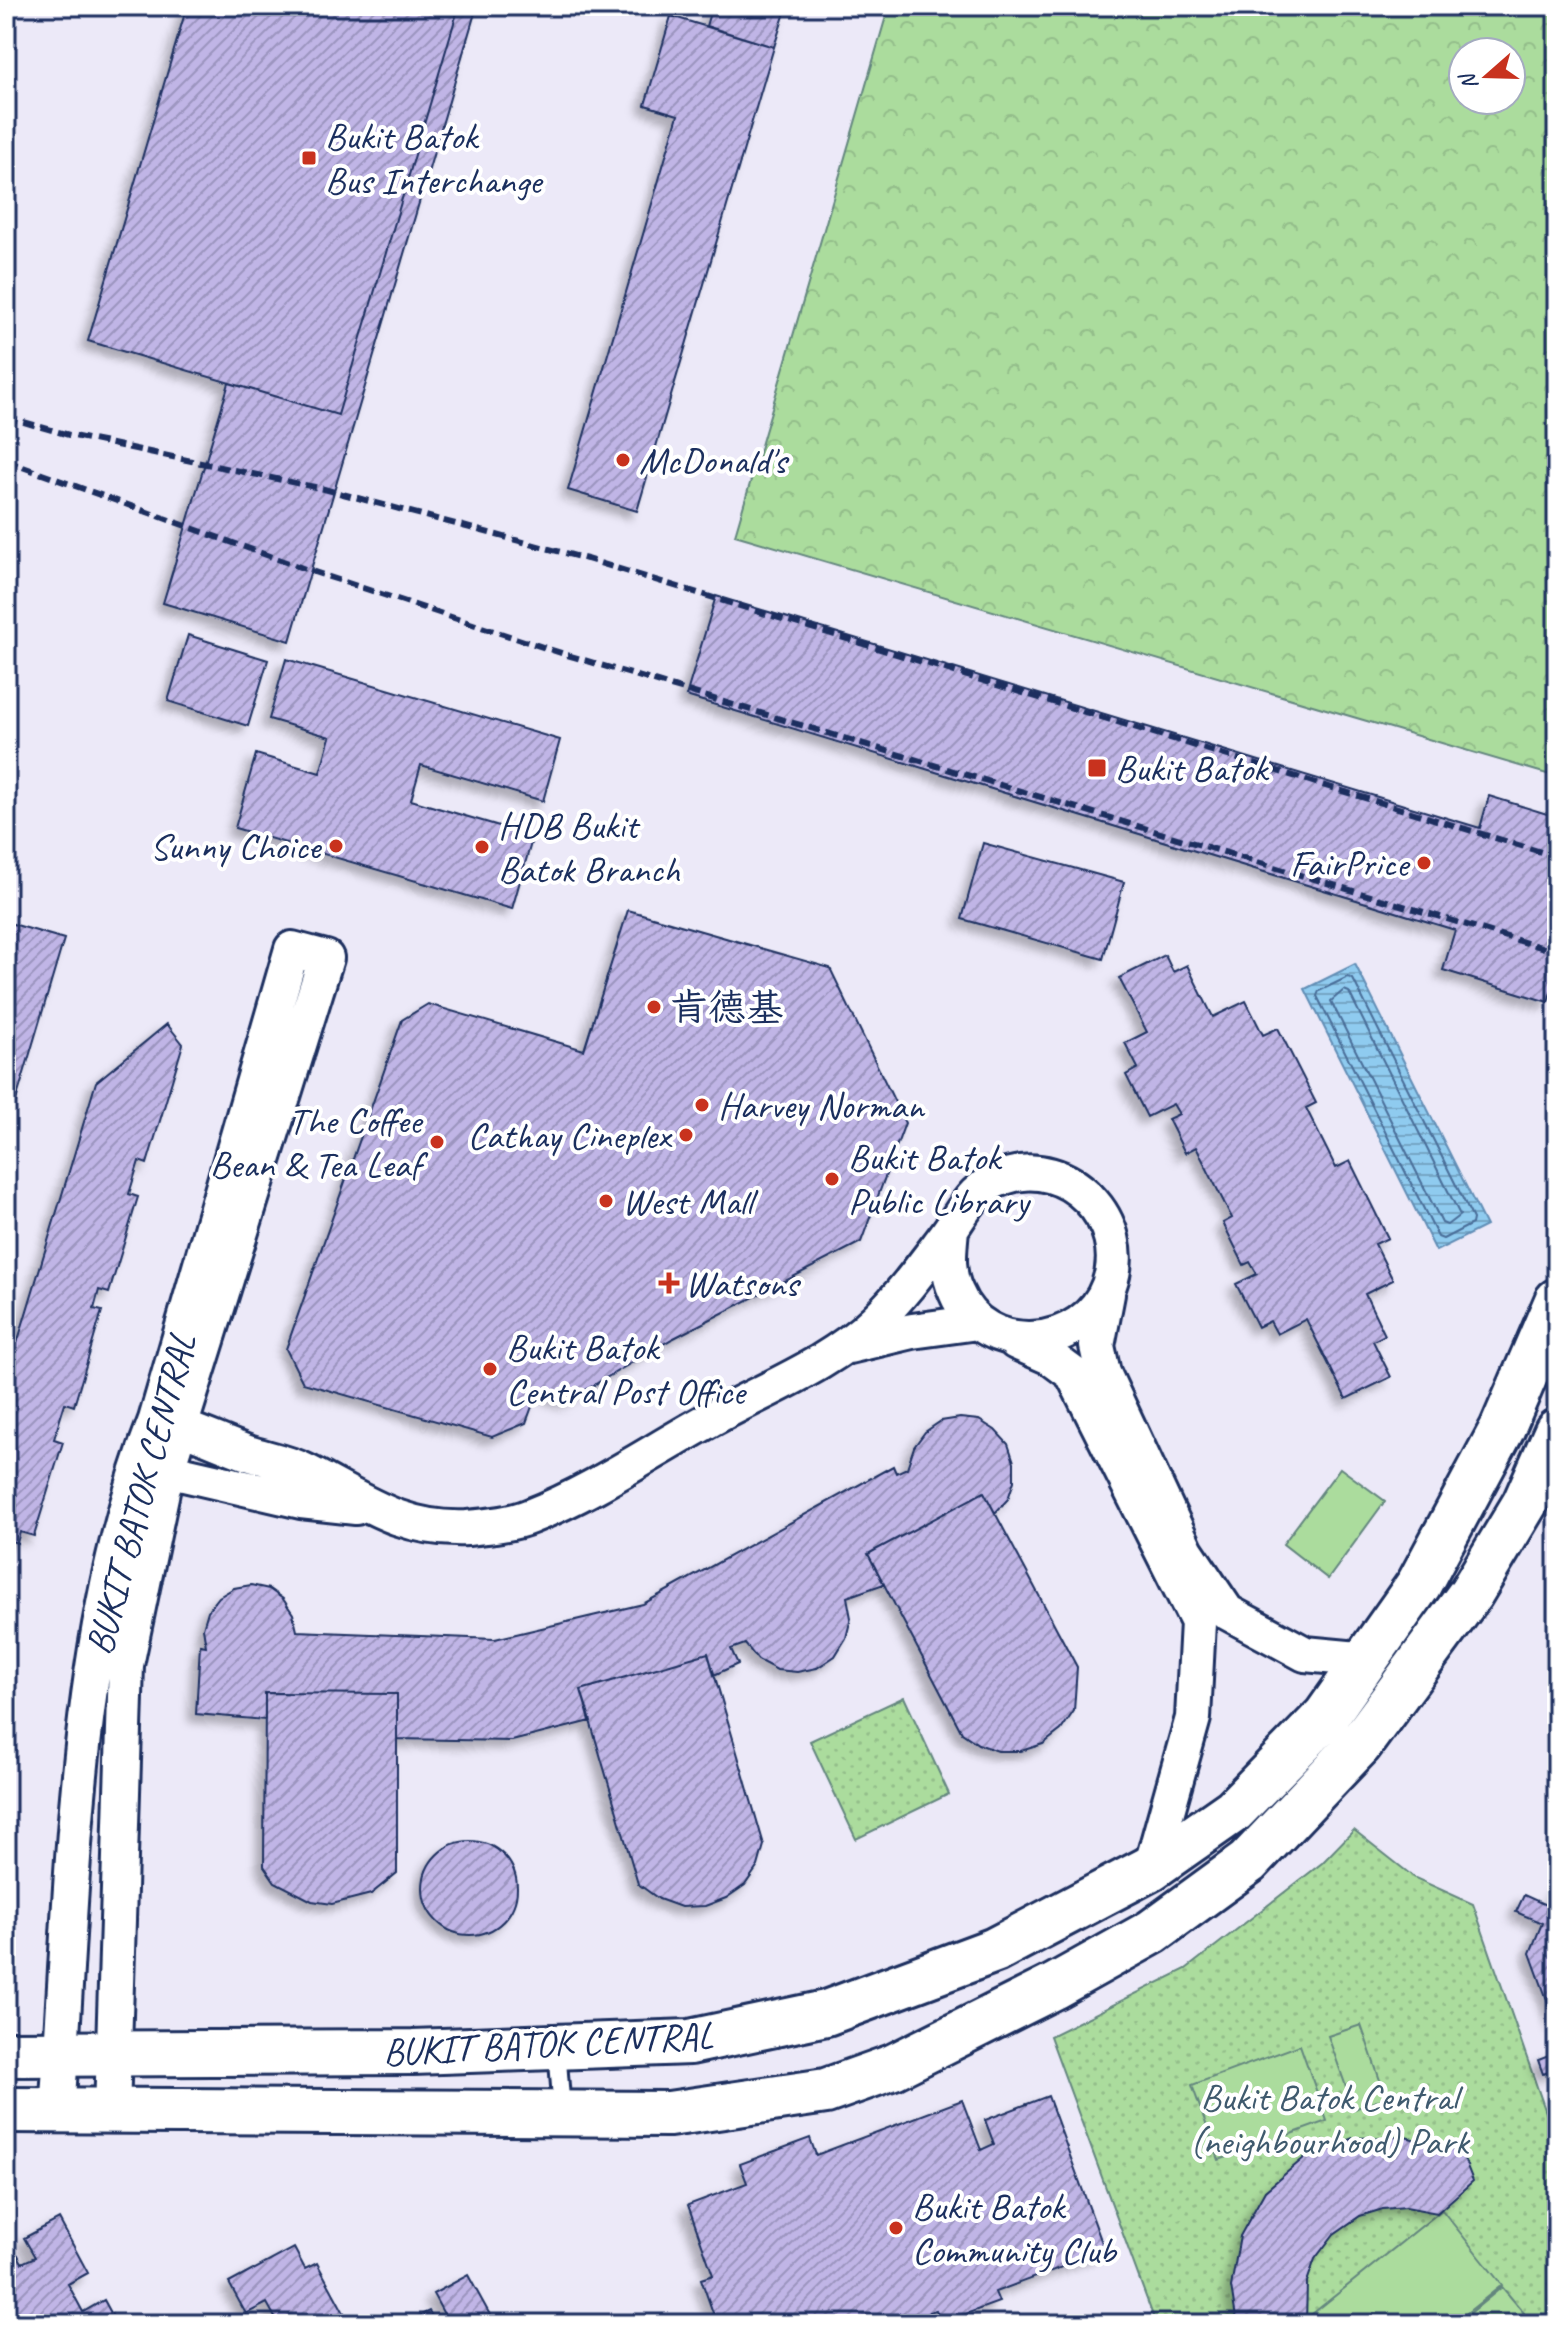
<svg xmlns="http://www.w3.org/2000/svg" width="1563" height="2330" font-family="Caveat,'LXGW WenKai TC',sans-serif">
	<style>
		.forest { fill: url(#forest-crowns); stroke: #63867e; stroke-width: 2; fill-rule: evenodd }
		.park { fill: url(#park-dots); stroke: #63867e; stroke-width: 2 }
		.pitch { fill: #abdc9d; stroke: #63867e; stroke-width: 2 }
		.water { fill: url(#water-rules); stroke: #618db5; stroke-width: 2 }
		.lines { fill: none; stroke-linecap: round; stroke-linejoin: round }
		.shore { stroke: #496d98; stroke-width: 2 }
		.building { fill: url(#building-hatch); stroke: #1b2f5e; stroke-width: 2; filter: url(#shadow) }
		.lane-casing { stroke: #1b2f5e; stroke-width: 22 }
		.street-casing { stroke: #1b2f5e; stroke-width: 40 }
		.secondary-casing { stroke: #1b2f5e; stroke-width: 50 }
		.lane { stroke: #fff; stroke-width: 16 }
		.street { stroke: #fff; stroke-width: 34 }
		.secondary { stroke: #fff; stroke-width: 44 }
		.rail { stroke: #1b2f5e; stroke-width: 6; stroke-dasharray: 12 6; stroke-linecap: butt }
		.poi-dot { fill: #c8321e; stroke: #fff; stroke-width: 3 }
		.labels { text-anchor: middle; stroke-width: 8; stroke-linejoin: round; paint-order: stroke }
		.poi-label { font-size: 38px; fill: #1b2f5e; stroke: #fff; text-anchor: start }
		.street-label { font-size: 38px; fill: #1b2f5e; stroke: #fff }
		.park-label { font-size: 38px; fill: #3f5a6e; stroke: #fff }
	</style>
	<defs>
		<pattern id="forest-crowns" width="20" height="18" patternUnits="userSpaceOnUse" patternTransform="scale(2)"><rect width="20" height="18" fill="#abdc9d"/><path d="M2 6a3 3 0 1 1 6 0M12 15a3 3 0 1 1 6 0" fill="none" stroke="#93bd8a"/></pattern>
		<pattern id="park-dots" width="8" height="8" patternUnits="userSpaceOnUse" patternTransform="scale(2)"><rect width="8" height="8" fill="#abdc9d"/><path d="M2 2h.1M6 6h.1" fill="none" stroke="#93bd8a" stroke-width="1.8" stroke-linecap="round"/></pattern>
		<pattern id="water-rules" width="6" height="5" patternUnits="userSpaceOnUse" patternTransform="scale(2)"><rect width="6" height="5" fill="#8fcbef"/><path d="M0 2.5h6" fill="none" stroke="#74a5c5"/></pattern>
		<pattern id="building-hatch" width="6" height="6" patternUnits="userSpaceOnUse" patternTransform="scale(2)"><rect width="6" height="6" fill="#c0b5e6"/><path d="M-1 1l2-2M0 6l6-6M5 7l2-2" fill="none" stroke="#9b94be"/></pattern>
		<filter id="shadow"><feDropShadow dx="-7" dy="7" stdDeviation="4" flood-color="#0004"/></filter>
	</defs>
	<rect width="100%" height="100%" fill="#ece9f8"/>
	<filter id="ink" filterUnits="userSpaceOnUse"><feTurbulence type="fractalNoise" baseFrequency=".0125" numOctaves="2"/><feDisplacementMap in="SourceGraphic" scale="16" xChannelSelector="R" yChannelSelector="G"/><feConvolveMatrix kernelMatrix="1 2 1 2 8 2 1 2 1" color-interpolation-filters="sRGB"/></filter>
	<g filter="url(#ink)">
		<!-- forest -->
		<path class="forest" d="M 889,6 L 1548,6 L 1557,27 L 1557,777 L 735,535 ZM 1463,52 L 1511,52 L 1511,100 L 1463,100 Z"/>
		<!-- park -->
		<path class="park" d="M 904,1697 L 949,1794 L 856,1839 L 810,1741 Z
			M 1354,1830 L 1415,1878 L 1473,1904 L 1557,2144 L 1557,2324 L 1156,2324 L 1050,2036 L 1186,1969 L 1322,1863 Z"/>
		<!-- pitch -->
		<path class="pitch" d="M 1340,1468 L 1385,1501 L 1328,1579 L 1283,1544 Z
			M 1361,2025 L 1386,2098 L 1354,2109 L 1328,2036 Z
			M 1300,2045 L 1327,2121 L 1219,2160 L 1192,2085 Z
			M 1442,2210 L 1502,2285 L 1453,2324 L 1310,2324 L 1306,2319 Z
			M 1502,2287 L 1524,2313 L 1511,2324 L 1457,2324 Z"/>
		<!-- water -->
		<path class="water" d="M 1355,964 L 1486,1226 L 1436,1251 L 1305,989 Z"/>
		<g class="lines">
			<!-- shore -->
			<path class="shore" d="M 1348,977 L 1353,979 L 1473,1219 L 1472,1224 L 1443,1239 L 1438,1237 L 1317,996 L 1319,991 Z
				M 1344,990 L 1349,992 L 1460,1215 L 1447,1225 L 1442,1223 L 1331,1001 Z"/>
		</g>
		<!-- building -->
		<path class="building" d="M 187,6 L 459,6 L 338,415 L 88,341 Z
			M 459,6 L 477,6 L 290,641 L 163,603 L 229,383 L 338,415 Z
			M 712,6 L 787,6 L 774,47 L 706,26 Z
			M 671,16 L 774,47 L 637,511 L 568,490 L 678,115 L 645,105 Z
			M 716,596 L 1480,828 L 1489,796 L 1557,817 L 1557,974 L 1548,1002 L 1443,970 L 1455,930 L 686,696 Z
			M 188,635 L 268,660 L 248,726 L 168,701 Z
			M 286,659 L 560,740 L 543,801 L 421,765 L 411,800 L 533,836 L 512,909 L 235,828 L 256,754 L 320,773 L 330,737 L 269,719 Z
			M 983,843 L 1124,882 L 1103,959 L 962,919 Z
			M 628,910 L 830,968 L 905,1123 L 861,1242 L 672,1339 L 567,1401 L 538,1390 L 526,1423 L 492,1437 L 303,1383 L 286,1349 L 402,1020 L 428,1004 L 584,1050 Z
			M 6,922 L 64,939 L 12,1114 L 6,1112 Z
			M 1165,955 L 1173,972 L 1187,965 L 1213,1017 L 1246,1001 L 1263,1035 L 1278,1028 L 1316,1103 L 1306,1108 L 1336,1168 L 1350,1161 L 1388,1238 L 1375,1244 L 1393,1280 L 1365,1294 L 1385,1335 L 1373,1341 L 1391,1377 L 1346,1399 L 1306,1319 L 1277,1334 L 1270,1321 L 1258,1327 L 1236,1284 L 1257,1274 L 1250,1262 L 1244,1265 L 1223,1223 L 1232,1218 L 1196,1147 L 1185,1153 L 1168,1119 L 1179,1114 L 1173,1104 L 1147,1117 L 1126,1075 L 1138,1068 L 1125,1043 L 1147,1032 L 1119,978 Z
			M 167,1024 L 183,1044 L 147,1164 L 139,1161 L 129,1194 L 138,1197 L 109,1293 L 99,1290 L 94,1309 L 102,1311 L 74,1406 L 65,1403 L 54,1439 L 63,1442 L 34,1536 L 20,1532 L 17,1543 L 6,1539 L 6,1380 L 96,1082 Z
			M 960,1418 L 979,1420 L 995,1430 L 1008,1444 L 1014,1462 L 1014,1481 L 1008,1499 L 995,1513 L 984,1492 L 868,1554 L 884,1584 L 847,1597 L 851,1618 L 846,1638 L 835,1656 L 817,1668 L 797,1672 L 777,1670 L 758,1660 L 745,1644 L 731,1649 L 738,1664 L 714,1675 L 708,1653 L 581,1690 L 591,1721 L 512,1741 L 397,1739 L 397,1694 L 265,1693 L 265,1720 L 196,1714 L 200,1645 L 206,1646 L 203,1628 L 208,1611 L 219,1597 L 234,1588 L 251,1585 L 269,1589 L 283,1599 L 293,1614 L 297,1631 L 495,1639 L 643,1604 L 893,1466 L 896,1473 L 907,1468 L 914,1447 L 925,1432 L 941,1421 Z
			M 984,1492 L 1077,1667 L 1074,1711 L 1061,1730 L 1043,1744 L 1021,1751 L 998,1751 L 978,1744 L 962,1733 L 868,1554 Z
			M 708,1653 L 764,1845 L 758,1866 L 745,1885 L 726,1898 L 705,1906 L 681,1907 L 659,1899 L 638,1884 L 581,1690 Z
			M 265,1693 L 397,1694 L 397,1873 L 371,1894 L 332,1904 L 312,1901 L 275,1882 L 264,1866 Z
			M423 1888a47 47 0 1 1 94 0a47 47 0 1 1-94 0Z
			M 1557,1885 L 1557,2027 L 1530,1953 L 1542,1923 L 1516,1912 L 1524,1895 L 1548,1906 Z
			M 1557,2053 L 1557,2069 L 1543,2074 L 1538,2060 Z
			M 1048,2096 L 1105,2251 L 995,2292 L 999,2302 L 941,2323 L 936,2310 L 929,2312 L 933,2324 L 717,2324 L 701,2279 L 713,2275 L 688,2205 L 747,2183 L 740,2164 L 810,2138 L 816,2155 L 962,2100 L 981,2150 L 994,2144 L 985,2120 Z
			M 1405,2137 L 1461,2151 L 1473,2181 L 1437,2213 L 1406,2207 L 1383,2209 L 1360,2216 L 1334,2234 L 1315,2259 L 1307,2282 L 1306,2324 L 1237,2324 L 1231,2287 L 1240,2236 L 1265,2191 L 1305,2157 L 1353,2138 Z
			M 59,2219 L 88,2273 L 68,2284 L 83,2312 L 104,2300 L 117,2324 L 6,2324 L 6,2262 L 18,2255 L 22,2263 L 35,2257 L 24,2238 Z
			M 294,2248 L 305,2269 L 317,2263 L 350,2324 L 276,2324 L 278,2323 L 267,2303 L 246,2314 L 229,2283 Z
			M 468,2275 L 495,2324 L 403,2324 L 429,2311 L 435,2321 L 445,2316 L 433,2294 Z"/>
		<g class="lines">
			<defs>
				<path id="lane" d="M 557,2049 L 562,2111"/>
				<path id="street" d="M 1107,1294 L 1097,1346 L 1103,1373 L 1186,1551 L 1227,1612 L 1305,1654 L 1369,1660
					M 1016,1342 L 1050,1357 L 1073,1374 L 1198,1622 L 1193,1718 L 1151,1868
					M 849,1346 L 912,1331 L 978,1322
					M 157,1420 C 187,1427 215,1441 245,1452 C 265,1459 288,1462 307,1472 C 362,1500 401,1531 467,1528 C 488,1526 512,1524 531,1516 C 593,1492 651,1452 709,1420 C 765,1389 830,1365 876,1320 C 902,1295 923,1266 945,1237 C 964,1212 971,1188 1004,1177 C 1068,1154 1132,1222 1109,1285 C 1085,1351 984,1360 956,1292 C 946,1271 949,1251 951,1229
					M 145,1465 L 301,1501 L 356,1507
					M 57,2111 C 74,1885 72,1633 156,1420 L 292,949 L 326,958 L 166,1472 L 126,1665 L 112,2112"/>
				<path id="secondary" d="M 6,2054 L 413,2052 L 690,2042 L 826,2013 L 995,1950 L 1151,1868 L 1234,1810 L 1326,1716 L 1419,1584 L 1502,1429 L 1557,1301
					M 6,2110 L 669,2114 L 826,2091 L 893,2067 L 1055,1986 L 1152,1932 L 1248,1862 L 1360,1744 L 1471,1593 L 1525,1503 L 1557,1431"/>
			</defs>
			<!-- lane casing -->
			<use href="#lane" class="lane-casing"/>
			<!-- street casing -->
			<use href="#street" class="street-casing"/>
			<!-- secondary casing -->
			<use href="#secondary" class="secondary-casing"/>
			<!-- lane -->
			<use href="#lane" class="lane"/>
			<!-- street -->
			<use href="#street" class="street"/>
			<!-- secondary -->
			<use href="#secondary" class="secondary"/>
			<!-- rail -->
			<path class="rail" d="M 6,417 L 69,435 L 324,489 L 587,559 L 1557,857
				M 6,461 L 308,570 L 564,654 L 1557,952"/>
		</g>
	</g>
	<!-- markers -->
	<g class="poi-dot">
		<rect x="301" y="150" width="16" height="16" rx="4"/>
		<circle cx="623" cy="460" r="8"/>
		<rect x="1087" y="758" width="20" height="20" rx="4"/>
		<circle cx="336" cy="846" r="8"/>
		<circle cx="482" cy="847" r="8"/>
		<circle cx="1424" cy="863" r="8"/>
		<circle cx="654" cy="1007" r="8"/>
		<circle cx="702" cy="1105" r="8"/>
		<circle cx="686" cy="1135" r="8"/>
		<circle cx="437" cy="1142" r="8"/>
		<circle cx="832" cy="1179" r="8"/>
		<circle cx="606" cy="1201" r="8"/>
		<path d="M665 1271h8v8h8v8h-8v8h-8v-8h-8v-8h8z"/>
		<circle cx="490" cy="1369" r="8"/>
		<circle cx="896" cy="2228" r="8"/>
	</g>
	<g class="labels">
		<!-- poi labels -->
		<g class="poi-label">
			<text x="325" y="149">Bukit Batok<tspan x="325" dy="44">Bus Interchange</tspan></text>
			<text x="639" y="473">McDonald's</text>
			<text x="1115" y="781">Bukit Batok</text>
			<text x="498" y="838">HDB Bukit<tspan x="498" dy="44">Batok Branch</tspan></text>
			<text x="320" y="859" text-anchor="end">Sunny Choice</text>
			<text x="1408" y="876" text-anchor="end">FairPrice</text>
			<text x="670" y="1020">肯德基</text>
			<text x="718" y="1118">Harvey Norman</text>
			<text x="421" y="1133" text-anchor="end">The Coffee<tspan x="421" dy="44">Bean &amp; Tea Leaf</tspan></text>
			<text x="670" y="1148" text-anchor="end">Cathay Cineplex</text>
			<text x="848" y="1170">Bukit Batok<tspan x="848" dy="44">Public Library</tspan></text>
			<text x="622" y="1214">West Mall</text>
			<text x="685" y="1296">Watsons</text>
			<text x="506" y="1360">Bukit Batok<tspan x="506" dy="44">Central Post Office</tspan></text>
			<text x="912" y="2219">Bukit Batok<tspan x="912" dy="44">Community Club</tspan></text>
		</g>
		<!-- street labels -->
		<g class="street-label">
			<text transform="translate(140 1494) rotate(-75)" y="13">BUKIT BATOK CENTRAL</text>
			<text transform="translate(548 2043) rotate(-3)" y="13">BUKIT BATOK CENTRAL</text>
		</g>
		<!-- park labels -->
		<g class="park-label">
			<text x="1329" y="2110">Bukit Batok Central<tspan x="1329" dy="44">(neighbourhood) Park</tspan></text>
		</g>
	</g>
	<!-- margin -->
	<rect width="1563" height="2330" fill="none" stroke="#fff" stroke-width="32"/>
	<rect x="16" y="16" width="1531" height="2298" fill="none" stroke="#1b2f5e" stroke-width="3" filter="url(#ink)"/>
	<!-- north arrow -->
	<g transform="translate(1487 76) rotate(250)"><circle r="38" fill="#ffffff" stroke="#a4acbf" stroke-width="2"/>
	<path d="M0-6L14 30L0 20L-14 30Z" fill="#c8321e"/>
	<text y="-12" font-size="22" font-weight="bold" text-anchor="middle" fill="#1b2f5e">N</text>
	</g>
</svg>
